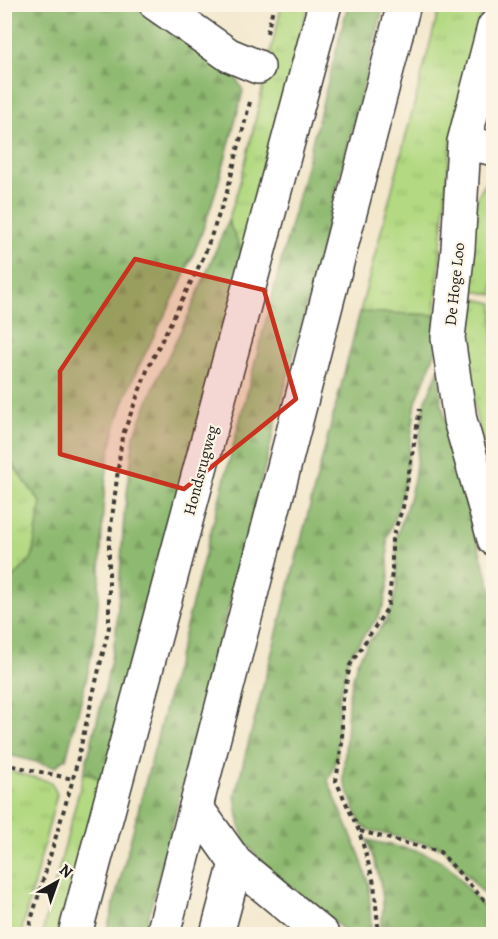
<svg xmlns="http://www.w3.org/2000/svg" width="498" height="939" font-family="Alegreya,serif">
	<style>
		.grass { fill: url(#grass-tufts); stroke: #687a4f; stroke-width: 1.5 }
		.forest { fill: url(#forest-firs); stroke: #556a46; stroke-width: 1.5 }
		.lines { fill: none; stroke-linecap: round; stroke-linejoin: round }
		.minor-casing { stroke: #3c3a36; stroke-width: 36 }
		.major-casing { stroke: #3c3a36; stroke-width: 36 }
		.path { stroke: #3c3a36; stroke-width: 4; stroke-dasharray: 4.5 4.5; stroke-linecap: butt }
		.minor { stroke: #fff; stroke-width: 33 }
		.major { stroke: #fff; stroke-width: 33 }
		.marked { fill: #c8321e; fill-opacity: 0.2; stroke: #c8321e; stroke-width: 4.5; stroke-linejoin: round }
		.labels { text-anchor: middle; stroke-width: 4.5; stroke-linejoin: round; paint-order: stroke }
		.street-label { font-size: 16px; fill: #1c1c1c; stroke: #fcf5e5 }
	</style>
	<defs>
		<pattern id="grass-tufts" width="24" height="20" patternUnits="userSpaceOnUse" patternTransform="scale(1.5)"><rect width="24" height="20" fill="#b3d982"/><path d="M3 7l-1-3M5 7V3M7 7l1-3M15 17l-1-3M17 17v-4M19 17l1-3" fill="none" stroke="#99ba70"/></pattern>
		<pattern id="forest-firs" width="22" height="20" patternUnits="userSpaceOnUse" patternTransform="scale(1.5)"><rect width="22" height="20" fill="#8eb970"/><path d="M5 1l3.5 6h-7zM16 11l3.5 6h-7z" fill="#7a9e60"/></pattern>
	</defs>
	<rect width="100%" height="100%" fill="#fcf5e5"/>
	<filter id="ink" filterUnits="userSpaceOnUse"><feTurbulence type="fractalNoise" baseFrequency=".0167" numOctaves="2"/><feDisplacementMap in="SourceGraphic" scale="12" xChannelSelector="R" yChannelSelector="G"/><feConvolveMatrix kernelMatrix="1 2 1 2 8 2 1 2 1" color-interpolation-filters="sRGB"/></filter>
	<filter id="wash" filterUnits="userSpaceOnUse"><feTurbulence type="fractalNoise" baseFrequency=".008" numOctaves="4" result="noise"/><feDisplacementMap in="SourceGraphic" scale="24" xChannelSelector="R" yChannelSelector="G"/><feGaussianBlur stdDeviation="1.35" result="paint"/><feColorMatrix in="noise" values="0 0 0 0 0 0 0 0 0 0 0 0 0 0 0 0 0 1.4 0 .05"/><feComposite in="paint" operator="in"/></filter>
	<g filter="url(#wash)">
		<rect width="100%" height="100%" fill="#f3e7cc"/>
		<!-- grass -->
		<path class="grass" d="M 282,5 L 308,5 L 244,255 L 228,221 C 252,150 263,77 282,5 Z
			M 440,5 L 483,5 L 454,126 L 448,166 L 435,315 L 360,312 Z
			M 493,178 L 493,295 L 466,289 L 477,197 L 486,183 Z
			M 466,297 L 493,303 L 493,399 L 487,398 L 493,434 L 493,485 C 476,421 462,363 466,297 Z
			M 4,454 L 41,503 L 32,558 L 5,587 Z
			M 5,770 L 51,782 L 57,794 L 21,934 L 5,934 Z
			M 84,772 L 107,782 L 66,934 L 42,934 Z"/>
		<!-- forest -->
		<path class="forest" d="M 4,5 L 138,5 L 234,73 L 243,91 C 227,154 211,217 184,276 C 160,330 126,379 113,437 C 98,501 104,567 95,631 C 90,674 76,717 66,759 L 64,759 L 55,767 L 5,754 L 5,587 L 32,558 L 41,503 L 5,454 Z
			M 348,5 L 384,5 L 144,934 L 106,934 Z
			M 228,221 L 244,255 L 107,782 L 84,772 L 104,693 L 116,634 L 124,517 L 134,436 L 158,377 L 189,314 Z
			M 360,312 L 435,315 L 436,350 L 416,402 L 405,481 L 399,504 L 387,538 L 389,579 L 384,604 L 376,620 L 364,635 L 348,659 L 339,700 L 337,758 L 328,781 L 360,856 L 369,885 L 371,927 L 365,934 L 349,934 C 327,916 251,859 243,837 C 238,824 237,809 235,795 Z
			M 439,369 L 441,399 L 455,467 L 493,595 L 493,904 L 443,848 L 369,830 L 361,825 L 343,779 L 349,694 L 357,662 L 369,641 L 382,627 L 392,608 L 397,585 L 396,538 L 409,499 L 414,479 L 424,405 Z
			M 367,840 C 390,846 429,850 447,865 C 464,878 473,904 493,911 L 493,934 L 376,934 C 392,908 377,867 367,840 Z"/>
	</g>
	<g filter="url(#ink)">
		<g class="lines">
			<defs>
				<path id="minor" d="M 156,4 L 229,55 L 258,67
					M 494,27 L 464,142 L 458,249 L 448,338 L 460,420 L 494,539
					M 464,142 L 494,149
					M 196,807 L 236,863 L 217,934
					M 236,863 L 322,934"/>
				<path id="major" d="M 75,934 L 325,4
					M 163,934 L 404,4"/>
			</defs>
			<!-- minor casing -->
			<use href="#minor" class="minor-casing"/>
			<!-- major casing -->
			<use href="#major" class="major-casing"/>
			<!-- path -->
			<path class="path" d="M 267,33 L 274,4
				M 4,764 L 73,779
				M 360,831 L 440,852 L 483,899 L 494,907
				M 27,934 L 73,779 L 109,627 L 109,543 L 122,437 L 148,368 L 204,256 L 227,192 L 250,102
				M 371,934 L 378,926 L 374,883 L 359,831 L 336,781 L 342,743 L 342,704 L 350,665 L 388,607 L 392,572 L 392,538 L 403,507 L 420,409"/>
			<!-- minor -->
			<use href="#minor" class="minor"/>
			<!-- major -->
			<use href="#major" class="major"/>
		</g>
	</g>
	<!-- marked area -->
	<path class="marked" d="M 135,259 L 264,290 L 296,399 L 184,489 L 60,454 L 60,371 Z"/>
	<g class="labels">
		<!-- street labels -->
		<g class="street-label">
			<text transform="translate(454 284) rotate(-84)" y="6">De Hoge Loo</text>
			<text transform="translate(200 470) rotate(-75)" y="6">Hondsrugweg</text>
		</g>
	</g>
	<!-- margin -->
	<rect width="498" height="939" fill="none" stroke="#fcf5e5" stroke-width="24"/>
	<!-- north arrow -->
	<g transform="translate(57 882) rotate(40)" stroke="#fcf5e5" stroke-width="4.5" paint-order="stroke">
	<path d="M0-4.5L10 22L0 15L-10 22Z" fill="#1c1c1c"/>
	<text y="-9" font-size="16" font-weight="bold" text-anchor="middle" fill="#1c1c1c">N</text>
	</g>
</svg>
